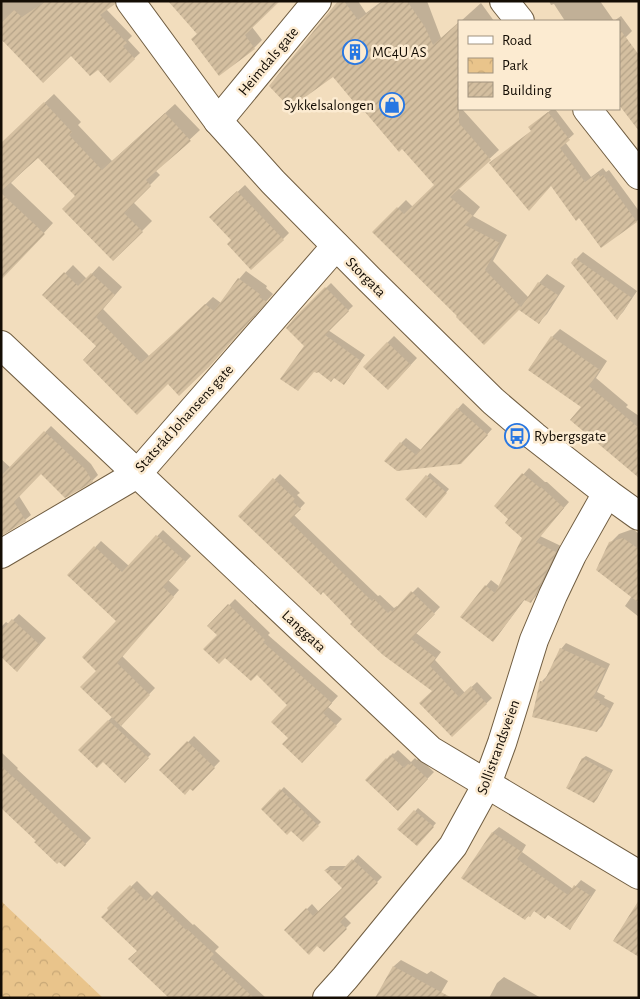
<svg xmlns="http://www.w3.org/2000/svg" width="640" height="999" font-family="'Alegreya Sans',sans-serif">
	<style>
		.park { fill: url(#park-crowns) }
		.shadow { fill: #0003 }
		.building { fill: url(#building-hatch) }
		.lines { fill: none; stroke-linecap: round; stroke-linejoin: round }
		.street-casing { stroke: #705d41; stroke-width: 30 }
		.secondary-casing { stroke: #705d41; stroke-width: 30 }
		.street { stroke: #fff; stroke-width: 28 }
		.secondary { stroke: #fff; stroke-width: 28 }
		.labels { text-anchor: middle; stroke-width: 5; stroke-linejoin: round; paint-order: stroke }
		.poi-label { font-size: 15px; fill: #140d04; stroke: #fcebd1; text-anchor: start }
		.street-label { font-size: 15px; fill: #140d04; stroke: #fcebd1 }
	</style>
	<defs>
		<pattern id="park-crowns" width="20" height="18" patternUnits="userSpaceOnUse" patternTransform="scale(1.25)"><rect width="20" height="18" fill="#e9c48b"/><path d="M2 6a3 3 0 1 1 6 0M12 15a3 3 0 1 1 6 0" fill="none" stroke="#c7a776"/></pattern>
		<pattern id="building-hatch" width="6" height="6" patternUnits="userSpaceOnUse" patternTransform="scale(1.25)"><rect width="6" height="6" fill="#d4bfa0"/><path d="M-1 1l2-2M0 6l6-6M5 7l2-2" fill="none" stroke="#b5a388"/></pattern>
	</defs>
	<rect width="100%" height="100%" fill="#f2ddbd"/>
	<!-- park -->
	<path class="park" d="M 1,901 L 103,998 L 1,998 Z"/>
	<!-- shadow -->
	<path class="shadow" d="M 2,1 L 111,1 L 106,9 L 132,36 L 128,40 L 140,53 L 110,81 L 98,68 L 71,54 L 4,42 L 1,39 L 1,2 Z
		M 339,1 L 358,1 L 366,13 L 382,1 L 427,1 L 441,38 L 459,109 L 462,109 L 499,150 L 458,188 L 480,207 L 473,216 L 507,235 L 493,261 L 529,298 L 539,283 L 547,274 L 565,286 L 547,314 L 539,322 L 519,309 L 459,316 L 374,232 L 406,200 L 413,207 L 435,185 Z
		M 549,1 L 600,1 L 614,21 L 621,16 L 632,31 L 626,37 L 639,129 L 619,103 L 619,21 L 565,21 L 554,4 L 551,5 Z
		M 481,3 L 494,21 L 461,21 Z
		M 252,27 L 262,40 L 254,48 L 219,74 L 192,39 L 198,33 Z
		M 54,94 L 81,122 L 78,125 L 112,161 L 175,104 L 200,130 L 156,171 L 160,175 L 133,202 L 152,221 L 113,260 L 76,196 L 38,156 L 11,183 L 53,223 L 20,259 L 1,260 L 1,155 L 16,130 Z
		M 552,109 L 555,109 L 574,134 L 565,142 L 591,177 L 603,168 L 606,172 L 609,170 L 639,211 L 639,219 L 637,221 L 601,247 L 530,127 Z
		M 245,185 L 289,233 L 283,239 L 233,240 L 217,211 Z
		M 583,252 L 637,291 L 623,312 L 617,318 L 572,263 Z
		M 73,265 L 87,279 L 99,266 L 122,287 L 103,309 L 149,356 L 182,327 L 213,297 L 221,303 L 239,279 L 246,271 L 267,286 L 266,288 L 273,294 L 216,358 L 168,382 L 98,346 L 44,295 Z
		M 331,283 L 353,306 L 328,330 L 365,355 L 348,379 L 305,346 L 298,315 Z
		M 560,329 L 607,361 L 596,378 L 628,405 L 626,407 L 639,416 L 639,476 L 583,407 L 529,369 L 552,337 Z
		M 394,336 L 417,358 L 395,382 L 387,343 Z
		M 463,403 L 492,429 L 466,458 L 397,469 L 401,443 L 406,438 L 421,450 Z
		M 51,426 L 91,464 L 98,475 L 92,481 L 41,473 L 19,496 L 31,515 L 25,520 L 1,525 L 1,459 L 11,468 Z
		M 529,468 L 545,482 L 547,482 L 569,502 L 540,536 L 561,546 L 536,596 L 531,602 L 525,599 L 498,635 L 493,640 L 486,586 L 491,580 L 500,587 L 523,538 L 510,519 L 495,506 Z
		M 430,473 L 449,489 L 429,513 L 407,499 Z
		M 280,474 L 300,493 L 297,495 L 305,503 L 294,515 L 378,596 L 380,595 L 394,608 L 397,606 L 398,607 L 418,587 L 440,607 L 416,633 L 441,652 L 435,660 L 465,693 L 477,682 L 492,698 L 452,736 L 433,691 L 354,622 L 323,591 L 239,516 Z
		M 633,529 L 639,534 L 639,617 L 625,606 L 632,596 L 610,543 L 619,534 Z
		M 163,530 L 191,556 L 168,580 L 179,590 L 122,656 L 155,688 L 120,725 L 151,754 L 125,781 L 103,761 L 80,750 L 113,716 L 97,671 L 117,621 L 69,575 L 101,541 L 129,566 Z
		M 235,599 L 270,633 L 268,635 L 338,696 L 328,707 L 342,719 L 302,761 L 290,737 L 289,704 L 209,626 Z
		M 19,614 L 46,638 L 23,664 L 1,656 L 1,627 L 6,622 L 9,624 Z
		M 566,643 L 610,664 L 597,692 L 605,696 L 604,698 L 614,703 L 602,726 L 597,731 L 542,681 L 547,676 L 561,649 Z
		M 194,736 L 220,761 L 193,789 L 161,770 Z
		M 398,750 L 411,762 L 415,758 L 417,760 L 419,758 L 434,772 L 397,810 L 367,780 L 393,753 L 394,754 Z
		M 1,752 L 18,768 L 17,769 L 91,838 L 65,865 L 1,806 Z
		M 586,756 L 613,770 L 597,799 L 594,802 L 568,787 L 583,758 Z
		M 284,787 L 321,822 L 303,840 L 291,829 L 263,809 Z
		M 418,808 L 436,823 L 417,845 L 399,829 Z
		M 499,827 L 526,845 L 522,852 L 573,889 L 581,880 L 596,890 L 575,922 L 570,928 L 548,914 L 535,910 L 525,919 L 463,877 L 493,832 Z
		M 358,855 L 382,877 L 344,916 L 351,923 L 324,950 L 318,944 L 286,930 L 312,904 L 319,912 L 343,888 L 325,870 L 330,866 L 348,866 Z
		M 137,881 L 152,896 L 157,891 L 193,925 L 194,924 L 219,947 L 215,951 L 265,997 L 264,998 L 204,998 L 138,951 L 109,908 Z
		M 401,960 L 427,974 L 431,971 L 448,981 L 438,998 L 380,993 L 394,966 Z
		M 504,977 L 541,998 L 489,998 L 497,983 Z"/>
	<!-- building -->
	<path class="building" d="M 46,1 L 115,1 L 115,4 L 100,15 L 127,43 L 123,46 L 135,59 L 110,83 L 98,70 L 90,76 L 71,56 L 43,83 L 1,39 L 1,23 L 14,10 L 22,17 Z
		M 168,1 L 280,1 L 245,35 L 255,49 L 219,76 L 191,39 L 197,34 Z
		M 338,1 L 344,1 L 358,20 L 384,1 L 407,1 L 425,27 L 433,45 L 459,22 L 459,123 L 491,160 L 450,197 L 473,216 L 465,225 L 500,243 L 485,270 L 521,307 L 538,282 L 558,295 L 539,324 L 519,310 L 484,345 L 456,317 L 457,316 L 372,232 L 397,207 L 404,214 L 434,185 L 402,149 L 399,152 L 365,112 L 363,113 L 333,77 L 290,108 L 269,86 Z
		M 619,28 L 639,55 L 639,131 L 619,105 Z
		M 44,102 L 72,132 L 69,135 L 102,170 L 165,113 L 191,141 L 146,180 L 151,186 L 124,213 L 143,232 L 113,261 L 62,209 L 75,196 L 38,158 L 1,191 L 1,143 Z
		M 548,112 L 570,140 L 560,148 L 585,182 L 598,173 L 600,177 L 603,175 L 637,222 L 601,248 L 579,218 L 576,221 L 551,186 L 529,211 L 489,163 L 531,131 L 528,127 Z
		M 237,191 L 284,240 L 251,270 L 227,244 L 231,240 L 209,217 Z
		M 1,193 L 45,234 L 1,280 Z
		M 575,258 L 632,298 L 617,320 L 571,263 Z
		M 64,272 L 78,286 L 91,273 L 115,295 L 96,317 L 141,363 L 173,334 L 205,304 L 214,311 L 238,278 L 261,295 L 259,297 L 267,302 L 209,367 L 179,396 L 168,384 L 137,415 L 83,360 L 96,346 L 42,295 Z
		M 325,287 L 349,311 L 325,335 L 361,361 L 344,385 L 334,378 L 331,382 L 318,372 L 317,373 L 314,372 L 298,391 L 280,379 L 304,346 L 286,328 L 297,315 Z
		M 551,336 L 600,370 L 589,386 L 639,428 L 639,478 L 570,420 L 581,407 L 528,370 Z
		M 387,342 L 411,365 L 388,390 L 363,367 Z
		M 457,408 L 488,435 L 461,464 L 397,471 L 384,461 L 400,442 L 416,455 Z
		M 44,431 L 85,469 L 93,482 L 65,498 L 41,474 L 14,502 L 26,521 L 1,536 L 1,476 Z
		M 522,473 L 539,487 L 541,487 L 564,508 L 536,542 L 556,552 L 531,603 L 524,600 L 493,642 L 460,617 L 485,585 L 495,593 L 522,538 L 505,523 L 508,519 L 494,506 Z
		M 426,475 L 447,493 L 426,518 L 405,499 Z
		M 273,478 L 295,499 L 293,502 L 301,509 L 289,521 L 372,601 L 374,599 L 388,613 L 391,610 L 392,612 L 411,591 L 435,614 L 411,639 L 436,658 L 430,666 L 459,697 L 471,686 L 487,704 L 452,737 L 419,703 L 432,691 L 383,655 L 350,624 L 352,622 L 323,592 L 321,595 L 238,516 Z
		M 156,535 L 186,562 L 163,587 L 174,597 L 117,663 L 150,695 L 121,726 L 80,687 L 96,671 L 82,657 L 116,621 L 67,575 L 94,546 L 122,572 Z
		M 623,538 L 639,549 L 639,603 L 596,570 L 609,542 Z
		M 228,604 L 265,640 L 263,642 L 332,703 L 323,713 L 337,726 L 302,763 L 282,744 L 288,738 L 271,722 L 287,705 L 257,675 L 251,681 L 225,658 L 219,664 L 203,649 L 217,635 L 207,626 Z
		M 12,619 L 40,645 L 17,672 L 1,657 L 1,631 Z
		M 560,648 L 606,669 L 593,698 L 600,701 L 599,703 L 609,708 L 597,732 L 532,717 L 540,681 L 544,682 Z
		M 108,720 L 149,758 L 125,783 L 103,762 L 97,768 L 78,750 Z
		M 187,741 L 215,768 L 193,791 L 190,789 L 185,795 L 159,770 Z
		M 390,755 L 404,768 L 408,764 L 410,765 L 411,763 L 428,779 L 398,811 L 365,780 L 386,758 L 387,759 Z
		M 582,758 L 611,773 L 594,803 L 566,788 Z
		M 1,766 L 86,844 L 65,867 L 59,862 L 57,864 L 34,842 L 36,841 L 1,808 Z
		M 280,789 L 319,826 L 303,842 L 291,831 L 287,835 L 261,809 Z
		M 414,810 L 434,827 L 417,846 L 397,829 Z
		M 492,832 L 522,852 L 517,859 L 568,895 L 574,885 L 591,896 L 570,930 L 548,915 L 545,919 L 534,911 L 530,917 L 528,916 L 525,920 L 461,878 Z
		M 352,859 L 378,883 L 340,922 L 347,929 L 324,952 L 317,946 L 309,955 L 284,930 L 306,908 L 313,916 L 342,888 L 324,870 L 342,870 Z
		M 130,885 L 146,901 L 151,896 L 186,930 L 187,929 L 214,954 L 210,958 L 254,998 L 169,998 L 128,959 L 137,951 L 101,917 L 108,910 L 107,908 Z
		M 639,900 L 639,957 L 613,941 Z
		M 393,966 L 452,998 L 375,998 Z"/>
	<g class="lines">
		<defs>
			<path id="street" d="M 504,1 L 520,21
				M 587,109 L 639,175
				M 218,121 L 317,1
				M 1,345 L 430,750 L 639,875
				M 1,554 L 137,474 L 336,246
				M 327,998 L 345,978 L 453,846 L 487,784 L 502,743 L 534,640 L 553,595 L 572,555 L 607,493"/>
			<path id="secondary" d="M 130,1 L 218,121 L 273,182 L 369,279 L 493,401 L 534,436 L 607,493 L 639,516"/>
		</defs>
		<!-- street casing -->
		<use href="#street" class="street-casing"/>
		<!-- secondary casing -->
		<use href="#secondary" class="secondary-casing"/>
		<!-- street -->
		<use href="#street" class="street"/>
		<!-- secondary -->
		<use href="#secondary" class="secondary"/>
	</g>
	<!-- icons -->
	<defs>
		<symbol id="building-ring" viewBox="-11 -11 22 22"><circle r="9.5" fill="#fcebd1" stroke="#2877e2" stroke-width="1.5"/><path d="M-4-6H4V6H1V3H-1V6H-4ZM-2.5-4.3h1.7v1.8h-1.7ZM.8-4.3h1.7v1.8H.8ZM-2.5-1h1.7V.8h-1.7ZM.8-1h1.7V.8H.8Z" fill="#2877e2"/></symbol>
		<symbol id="shop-ring" viewBox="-11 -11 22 22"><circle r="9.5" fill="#fcebd1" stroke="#2877e2" stroke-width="1.5"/><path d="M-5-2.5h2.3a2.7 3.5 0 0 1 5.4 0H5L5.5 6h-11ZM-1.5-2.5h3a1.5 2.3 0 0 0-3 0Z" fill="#2877e2"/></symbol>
		<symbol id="bus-ring" viewBox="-11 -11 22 22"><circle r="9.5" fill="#fcebd1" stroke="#2877e2" stroke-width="1.5"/><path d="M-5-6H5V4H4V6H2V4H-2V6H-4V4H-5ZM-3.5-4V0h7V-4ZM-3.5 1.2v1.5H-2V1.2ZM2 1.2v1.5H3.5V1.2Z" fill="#2877e2"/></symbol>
	</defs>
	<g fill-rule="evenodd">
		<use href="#building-ring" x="341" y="38" width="28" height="28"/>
		<use href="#shop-ring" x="378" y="91" width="28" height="28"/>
		<use href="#bus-ring" x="503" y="422" width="28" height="28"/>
	</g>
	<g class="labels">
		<!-- poi labels -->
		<g class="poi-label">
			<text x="372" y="57">MC4U AS</text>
			<text x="374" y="110" text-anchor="end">Sykkelsalongen</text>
			<text x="534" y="441">Rybergsgate</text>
		</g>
		<!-- street labels -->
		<g class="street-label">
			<text transform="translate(268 61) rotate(-50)" y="5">Heimdals gate</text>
			<text transform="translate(366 277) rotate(45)" y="5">Storgata</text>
			<text transform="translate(184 418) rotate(-48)" y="5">Statsråd Johansens gate</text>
			<text transform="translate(304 631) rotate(43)" y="5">Langgata</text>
			<text transform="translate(498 747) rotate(-70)" y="5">Sollistrandsveien</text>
		</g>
	</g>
	<!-- border -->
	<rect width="640" height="999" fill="none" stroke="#140d04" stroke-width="5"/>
	<!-- legend -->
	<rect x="458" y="20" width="162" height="90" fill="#fcebd1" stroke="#9f927f"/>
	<rect x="468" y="36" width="25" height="8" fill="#ffffff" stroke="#9f927f"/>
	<text x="502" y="45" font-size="15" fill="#140d04">Road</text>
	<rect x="468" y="58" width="25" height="15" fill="url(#park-crowns)" stroke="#9f927f"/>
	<text x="502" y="70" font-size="15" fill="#140d04">Park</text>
	<rect x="468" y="82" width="25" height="15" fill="url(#building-hatch)" stroke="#9f927f"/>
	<text x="502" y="95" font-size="15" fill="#140d04">Building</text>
</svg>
